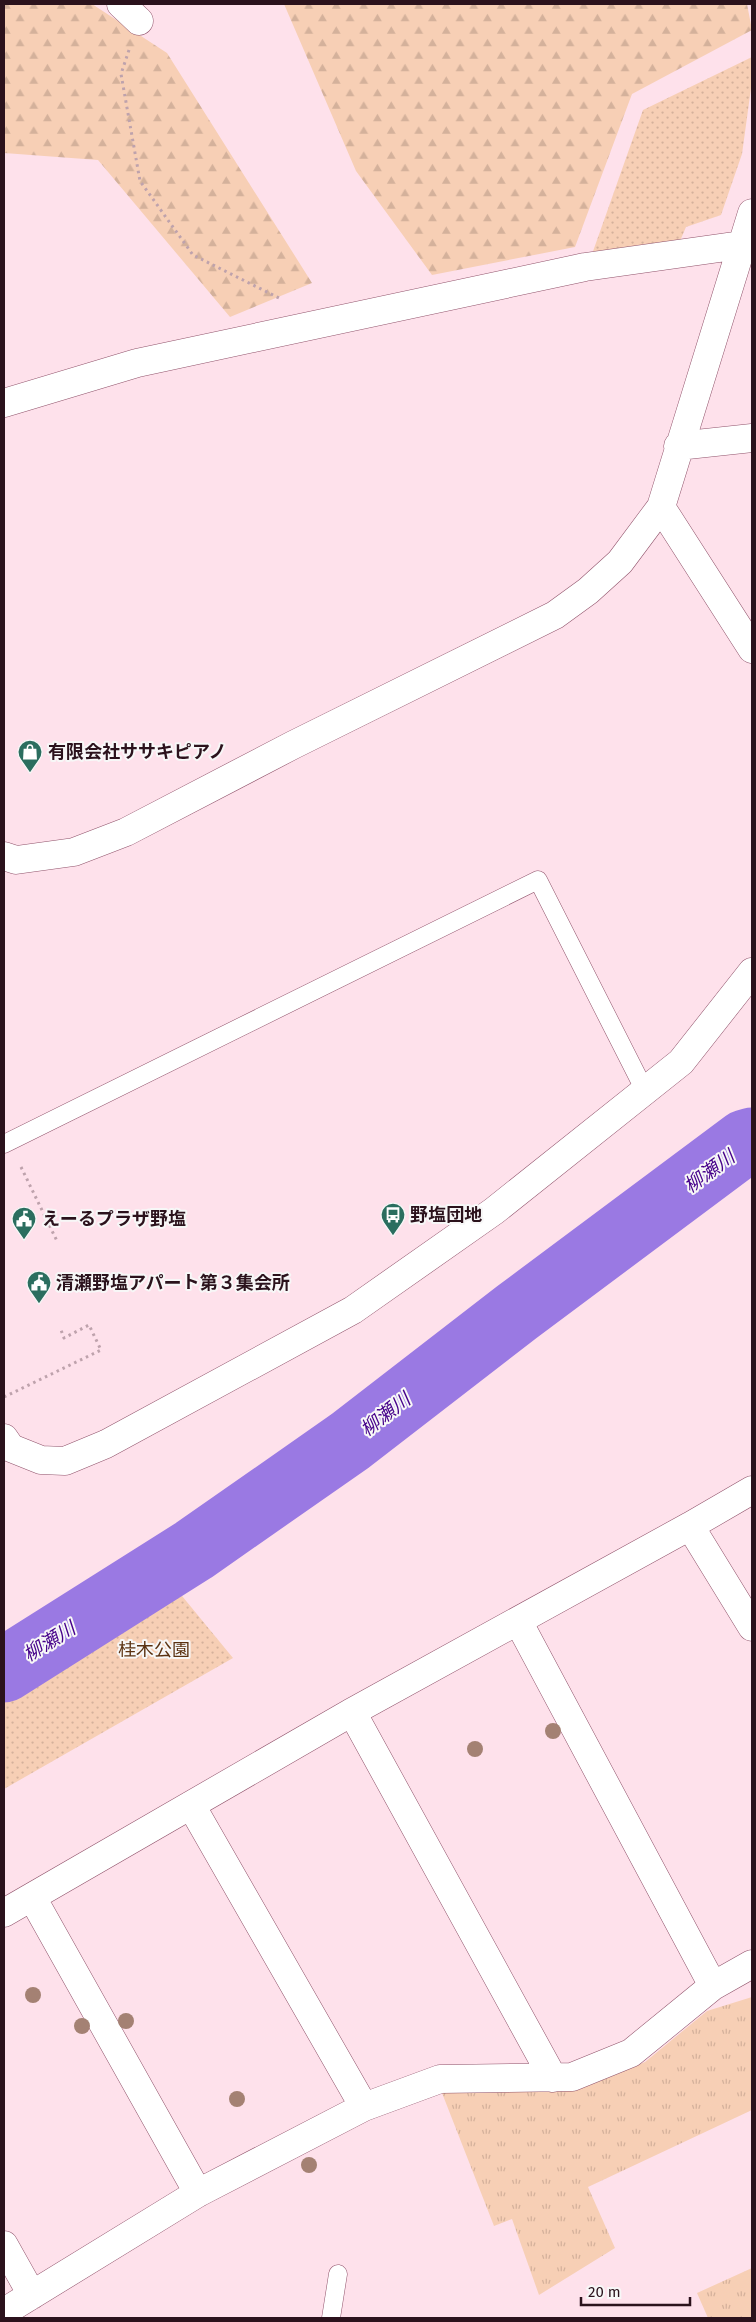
<svg xmlns="http://www.w3.org/2000/svg" width="756" height="2322" font-family="'Fira Sans','Noto Sans JP',sans-serif">
	<style>
		.grass { fill: url(#grass-tufts) }
		.forest { fill: url(#forest-firs) }
		.park { fill: url(#park-dots) }
		.lines { fill: none; stroke-linecap: round; stroke-linejoin: round }
		.river { stroke: #9a79e3; stroke-width: 65 }
		.service-casing { stroke: #90536b; stroke-width: 19 }
		.minor-casing { stroke: #90536b; stroke-width: 29 }
		.path { stroke: #bea2ac; stroke-width: 3; stroke-dasharray: 2.5 4; stroke-linecap: butt }
		.service { stroke: #fff; stroke-width: 18 }
		.minor { stroke: #fff; stroke-width: 28 }
		.tree { fill: #a48173 }
		.labels { text-anchor: middle; stroke-width: 4; stroke-linejoin: round; paint-order: stroke }
		.poi-label { font-size: 18px; font-weight: bold; fill: #2b121c; stroke: #f7f7f7; text-anchor: start }
		.park-label { font-size: 18px; fill: #5b3211; stroke: #f7f7f7 }
		.water-label { font-size: 19px; font-style: italic; fill: #45008a; stroke: #f7f7f7 }
	</style>
	<defs>
		<pattern id="grass-tufts" width="24" height="20" patternUnits="userSpaceOnUse" patternTransform="scale(1.25)"><rect width="24" height="20" fill="#f7cfb5"/><path d="M3 7l-1-3M5 7V3M7 7l1-3M15 17l-1-3M17 17v-4M19 17l1-3" fill="none" stroke="#d4b19b"/></pattern>
		<pattern id="forest-firs" width="22" height="20" patternUnits="userSpaceOnUse" patternTransform="scale(1.25)"><rect width="22" height="20" fill="#f7cfb5"/><path d="M5 1l3.5 6h-7zM16 11l3.5 6h-7z" fill="#d4b19b"/></pattern>
		<pattern id="park-dots" width="8" height="8" patternUnits="userSpaceOnUse" patternTransform="scale(1.25)"><rect width="8" height="8" fill="#f7cfb5"/><path d="M2 2h.1M6 6h.1" fill="none" stroke="#d4b19b" stroke-width="1.8" stroke-linecap="round"/></pattern>
	</defs>
	<rect width="100%" height="100%" fill="#fee1eb"/>
	<!-- grass -->
	<path class="grass" d="M 752,1997 L 752,2110 L 588,2187 L 615,2248 L 539,2295 L 512,2219 L 494,2226 L 442,2093 L 575,2090 L 645,2062 L 707,2011 Z
		M 752,2268 L 752,2318 L 708,2318 L 697,2293 Z"/>
	<!-- forest -->
	<path class="forest" d="M 4,4 L 92,4 L 167,53 L 312,283 L 230,317 L 98,160 L 4,153 Z
		M 284,4 L 747,4 L 752,30 L 632,94 L 575,247 L 432,275 L 356,171 Z"/>
	<!-- park -->
	<path class="park" d="M 752,57 L 752,81 L 742,154 L 721,215 L 686,227 L 680,241 L 591,257 L 643,110 Z
		M 173,1585 L 233,1658 L 4,1789 L 4,1685 Z"/>
	<g class="lines">
		<!-- river -->
		<path class="river" d="M 4,1670 L 194,1550 L 350,1441 L 517,1312 L 745,1142 L 752,1140"/>
		<defs>
			<path id="service" d="M 4,1144 L 538,880 L 645,1091
				M 331,2318 L 338,2274"/>
			<path id="minor" d="M 121,4 L 139,21
				M 4,403 L 137,363 L 585,267 L 741,245
				M 678,446 L 752,438
				M 661,507 L 752,649
				M 4,856 L 16,860 L 74,852 L 126,832 L 293,745 L 555,615 L 588,591 L 620,562 L 661,507 L 752,213
				M 4,1438 L 11,1448 L 41,1460 L 65,1461 L 106,1444 L 353,1310 L 494,1211 L 681,1062 L 752,972
				M 690,1526 L 752,1627
				M 518,1621 L 713,1986
				M 352,1712 L 553,2078
				M 191,1805 L 364,2107
				M 32,1897 L 198,2193
				M 4,1913 L 352,1712 L 690,1526 L 752,1490
				M 4,2245 L 32,2295
				M 4,2312 L 198,2193 L 364,2107 L 440,2079 L 572,2077 L 631,2053 L 713,1986 L 752,1964"/>
		</defs>
		<!-- service casing -->
		<use href="#service" class="service-casing"/>
		<!-- minor casing -->
		<use href="#minor" class="minor-casing"/>
		<!-- path -->
		<path class="path" d="M 129,50 L 121,74 L 140,181 L 193,255 L 279,298
			M 21,1167 L 57,1241
			M 4,1397 L 101,1350 L 89,1325 L 64,1338 L 61,1330"/>
		<!-- service -->
		<use href="#service" class="service"/>
		<!-- minor -->
		<use href="#minor" class="minor"/>
	</g>
	<!-- trees -->
	<g class="tree">
		<circle cx="553" cy="1731" r="8"/>
		<circle cx="475" cy="1749" r="8"/>
		<circle cx="33" cy="1995" r="8"/>
		<circle cx="126" cy="2021" r="8"/>
		<circle cx="82" cy="2026" r="8"/>
		<circle cx="237" cy="2099" r="8"/>
		<circle cx="309" cy="2165" r="8"/>
	</g>
	<!-- icons -->
	<defs>
		<symbol id="shop-pin" viewBox="-11 -11 22 30"><path d="M0 17L-7.5 6A9.5 9.5 0 1 1 7.5 6Z" fill="#2b6e5f" stroke="#f7f7f7"/><path d="M-5-2.5h2.3a2.7 3.5 0 0 1 5.4 0H5L5.5 6h-11ZM-1.5-2.5h3a1.5 2.3 0 0 0-3 0Z" fill="#fff"/></symbol>
		<symbol id="bus-pin" viewBox="-11 -11 22 30"><path d="M0 17L-7.5 6A9.5 9.5 0 1 1 7.5 6Z" fill="#2b6e5f" stroke="#f7f7f7"/><path d="M-5-6H5V4H4V6H2V4H-2V6H-4V4H-5ZM-3.5-4V0h7V-4ZM-3.5 1.2v1.5H-2V1.2ZM2 1.2v1.5H3.5V1.2Z" fill="#fff"/></symbol>
		<symbol id="civic-pin" viewBox="-11 -11 22 30"><path d="M0 17L-7.5 6A9.5 9.5 0 1 1 7.5 6Z" fill="#2b6e5f" stroke="#f7f7f7"/><path d="M-.6-6.5H3V-4.5H.6V-3L4-1V1h2V6H-6V1h2V-1L-.6-3ZM-1.2 2.5V6h2.4V2.5Z" fill="#fff"/></symbol>
	</defs>
	<g fill-rule="evenodd">
		<use href="#shop-pin" x="16" y="738" width="28" height="38"/>
		<use href="#bus-pin" x="379" y="1201" width="28" height="38"/>
		<use href="#civic-pin" x="10" y="1205" width="28" height="38"/>
		<use href="#civic-pin" x="25" y="1269" width="28" height="38"/>
	</g>
	<g class="labels">
		<!-- poi labels -->
		<g class="poi-label">
			<text x="48" y="758">有限会社ササキピアノ</text>
			<text x="410" y="1221">野塩団地</text>
			<text x="42" y="1225">えーるプラザ野塩</text>
			<text x="56" y="1289">清瀬野塩アパート第３集会所</text>
		</g>
		<!-- park labels -->
		<g class="park-label">
			<text x="154" y="1656">桂木公園</text>
		</g>
		<!-- water labels -->
		<g class="water-label">
			<text transform="translate(709 1171) rotate(-36)" y="7">柳瀬川</text>
			<text transform="translate(385 1414) rotate(-38)" y="7">柳瀬川</text>
			<text transform="translate(49 1641) rotate(-32)" y="7">柳瀬川</text>
		</g>
	</g>
	<!-- border -->
	<rect width="756" height="2322" fill="none" stroke="#2b121c" stroke-width="10"/>
	<!-- scale -->
	<path d="M581 2297v8h109v-8" fill="none" stroke="#2b121c" stroke-width="2.5"/>
	<text x="588" y="2297" font-size="15" fill="#2b121c" stroke="#f7f7f7" stroke-width="4" paint-order="stroke">20 m</text>
</svg>
